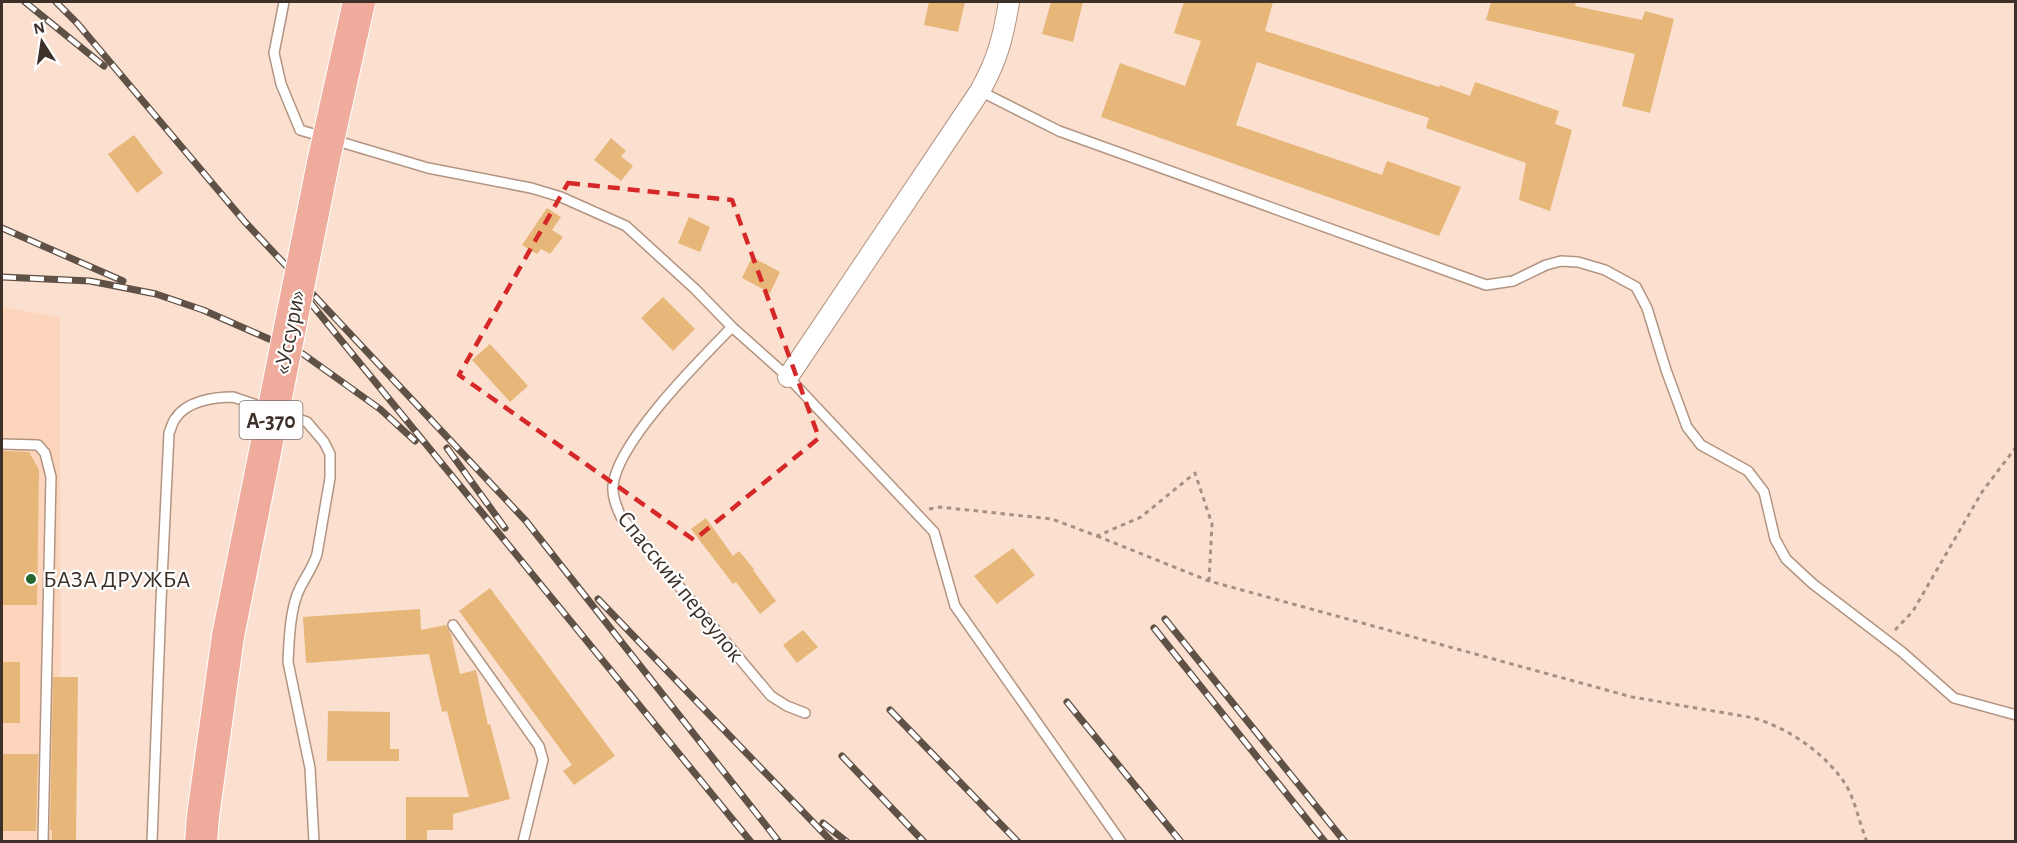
<svg xmlns="http://www.w3.org/2000/svg" width="2017" height="843" font-family="'Alegreya Sans',sans-serif">
	<style>
		.built { fill: #fdd5bc }
		.building { fill: #e7b679 }
		.lines { fill: none; stroke-linecap: round; stroke-linejoin: round }
		.service-casing { stroke: #b39481; stroke-width: 12 }
		.minor-casing { stroke: #b39481; stroke-width: 22 }
		.path { stroke: #a59084; stroke-width: 3; stroke-dasharray: 4.5 4.5; stroke-linecap: butt }
		.service { stroke: #fff; stroke-width: 9 }
		.minor { stroke: #fff; stroke-width: 20 }
		.rail-casing { stroke: #605147; stroke-width: 7 }
		.rail { stroke: #fff; stroke-width: 4.5; stroke-dasharray: 14; stroke-linecap: butt }
		.trunk-bridge-casing { stroke: #fff; stroke-width: 34; stroke-linecap: butt }
		.trunk-bridge { stroke: #efac9c; stroke-width: 32 }
		.marked { fill: none; stroke: #d62828; stroke-width: 4.5; stroke-dasharray: 12 8; stroke-linejoin: round }
		.poi-dot { fill: #246731; stroke: #fff; stroke-width: 2 }
		.labels { text-anchor: middle; stroke-width: 4.5; stroke-linejoin: round; paint-order: stroke }
		.shield { fill: #fff; stroke: #776e68; stroke-width: 1.5 }
		.shield-label { font-size: 22px; font-weight: bold; fill: #3d3028 }
		.street-label { font-size: 24px; fill: #3d3028; stroke: #fff }
		.poi-label { font-size: 24px; fill: #3d3028; stroke: #fff; text-anchor: start }
	</style>
	<rect width="100%" height="100%" fill="#fbe0d0"/>
	<!-- built -->
	<path class="built" d="M 2,307 L 60,317 L 61,841 L 2,841 Z"/>
	<!-- building -->
	<path class="building" d="M 929,2 L 965,2 L 958,32 L 924,25 Z
		M 1051,2 L 1083,2 L 1073,42 L 1042,34 Z
		M 1184,2 L 1273,2 L 1265,31 L 1439,87 L 1440,85 L 1470,96 L 1475,82 L 1559,111 L 1555,124 L 1572,130 L 1550,211 L 1519,200 L 1526,163 L 1426,128 L 1429,118 L 1257,62 L 1236,125 L 1382,175 L 1387,161 L 1461,187 L 1439,236 L 1101,117 L 1120,63 L 1185,86 L 1201,41 L 1174,33 Z
		M 1491,2 L 1576,2 L 1575,6 L 1642,20 L 1645,11 L 1674,19 L 1650,113 L 1622,106 L 1635,54 L 1486,20 Z
		M 134,135 L 163,173 L 137,193 L 108,154 Z
		M 611,138 L 626,151 L 621,156 L 633,166 L 621,181 L 594,160 Z
		M 547,208 L 561,217 L 552,230 L 563,237 L 550,254 L 541,249 L 537,254 L 522,245 Z
		M 689,217 L 710,227 L 700,252 L 678,243 Z
		M 752,257 L 780,272 L 770,293 L 742,278 Z
		M 663,297 L 695,329 L 673,351 L 641,318 Z
		M 490,344 L 528,386 L 510,402 L 472,360 Z
		M 2,451 L 29,452 L 39,470 L 37,605 L 2,605 Z
		M 706,518 L 733,556 L 739,551 L 754,569 L 753,570 L 776,601 L 760,614 L 736,582 L 733,584 L 691,529 Z
		M 1013,548 L 1035,575 L 997,604 L 974,576 Z
		M 490,588 L 615,756 L 574,785 L 563,771 L 572,765 L 459,611 Z
		M 420,609 L 421,630 L 446,625 L 451,634 L 460,674 L 476,670 L 488,725 L 490,724 L 510,799 L 453,814 L 453,830 L 427,830 L 427,842 L 406,842 L 406,797 L 469,797 L 447,711 L 442,712 L 429,654 L 306,663 L 303,617 Z
		M 803,630 L 818,647 L 797,663 L 783,645 Z
		M 2,662 L 20,662 L 20,723 L 2,723 Z
		M 53,677 L 78,677 L 76,842 L 52,842 L 52,830 L 50,830 Z
		M 328,711 L 390,712 L 390,749 L 399,749 L 399,761 L 327,761 Z
		M 2,754 L 38,754 L 36,831 L 2,831 Z"/>
	<g class="lines">
		<defs>
			<path id="service" d="M 284,2 L 274,53 L 281,84 L 300,130 L 428,168 L 531,188 L 561,197 L 626,226 L 695,289 L 732,327 L 788,377 L 934,532 L 955,606 L 1121,842
				M 980,91 L 1059,131 L 1486,285 L 1513,281 L 1546,265 L 1561,261 L 1578,262 L 1605,270 L 1636,287 L 1647,308 L 1666,370 L 1687,427 L 1701,445 L 1748,471 L 1764,492 L 1775,539 L 1786,559 L 1813,584 L 1902,652 L 1954,698 L 2016,715
				M 732,327 C 700,360 617,442 613,486 C 612,497 617,508 621,517 L 771,696 L 787,706 L 805,713
				M 2,444 L 38,445 L 45,453 L 51,477 L 43,842
				M 453,625 L 539,746 L 543,760 L 523,842
				M 152,842 L 161,601 L 169,433 C 171,429 172,423 175,419 C 186,401 214,397 233,397 L 307,422 L 324,442 L 330,454 L 330,478 L 317,554 C 313,567 306,576 300,588 C 290,607 289,641 288,662 L 310,768 L 314,842"/>
			<path id="minor" d="M 788,377 L 980,91 C 998,58 1003,38 1009,2"/>
		</defs>
		<!-- service casing -->
		<use href="#service" class="service-casing"/>
		<!-- minor casing -->
		<use href="#minor" class="minor-casing"/>
		<!-- path -->
		<path class="path" d="M 929,509 L 940,507 L 1052,519 L 1097,536 L 1141,517 L 1195,473 L 1212,524 L 1209,581
			M 1097,536 L 1209,581 L 1632,697 L 1754,718 C 1790,729 1825,753 1846,785 C 1855,800 1860,825 1867,842
			M 1895,630 L 1913,611 L 1982,492 L 2016,447"/>
		<!-- service -->
		<use href="#service" class="service"/>
		<!-- minor -->
		<use href="#minor" class="minor"/>
		<defs>
			<path id="rail" d="M 25,2 L 104,66
				M 56,2 L 77,23 L 245,222 L 526,521 L 779,842
				M 2,228 L 123,281
				M 2,277 L 90,281 L 156,294 L 203,310 L 303,354 L 380,409 L 415,441
				M 309,301 L 751,842
				M 447,448 L 505,528
				M 598,599 L 832,842
				M 1165,619 L 1345,842
				M 1154,628 L 1325,842
				M 1067,702 L 1181,842
				M 890,710 L 1018,842
				M 842,756 L 924,842
				M 823,823 L 847,842"/>
		</defs>
		<!-- rail casing -->
		<use href="#rail" class="rail-casing"/>
		<!-- rail -->
		<use href="#rail" class="rail"/>
		<defs>
			<path id="trunk-bridge" d="M 201,842 L 203,816 L 228,636 L 323,163 L 359,2"/>
		</defs>
		<!-- trunk-bridge casing -->
		<use href="#trunk-bridge" class="trunk-bridge-casing"/>
		<!-- trunk-bridge -->
		<use href="#trunk-bridge" class="trunk-bridge"/>
	</g>
	<!-- marked area -->
	<path class="marked" d="M 568,183 L 732,200 L 819,438 L 694,540 L 459,375 Z"/>
	<!-- markers -->
	<circle class="poi-dot" cx="31" cy="579" r="6"/>
	<g class="labels">
		<!-- shield labels -->
		<rect class="shield" x="239.5" y="401" width="63" height="38" rx="4.5"/>
		<g class="shield-label">
			<text x="271" y="428">А-370</text>
		</g>
		<!-- street labels -->
		<g class="street-label">
			<text transform="translate(289 332) rotate(-79)" y="8">«Уссури»</text>
			<text transform="translate(681 586) rotate(51)" y="8">Спасский переулок</text>
		</g>
		<!-- poi labels -->
		<g class="poi-label">
			<text x="43" y="587">БАЗА ДРУЖБА</text>
		</g>
	</g>
	<!-- border -->
	<rect width="2017" height="843" fill="none" stroke="#3d3028" stroke-width="6"/>
	<!-- north arrow -->
	<g transform="translate(42 42) rotate(348)" stroke="#ffffff" stroke-width="4.5" paint-order="stroke">
	<path d="M0-4.5L10 22L0 15L-10 22Z" fill="#3d3028"/>
	<text y="-9" font-size="16" font-weight="bold" text-anchor="middle" fill="#3d3028">N</text>
	</g>
</svg>
